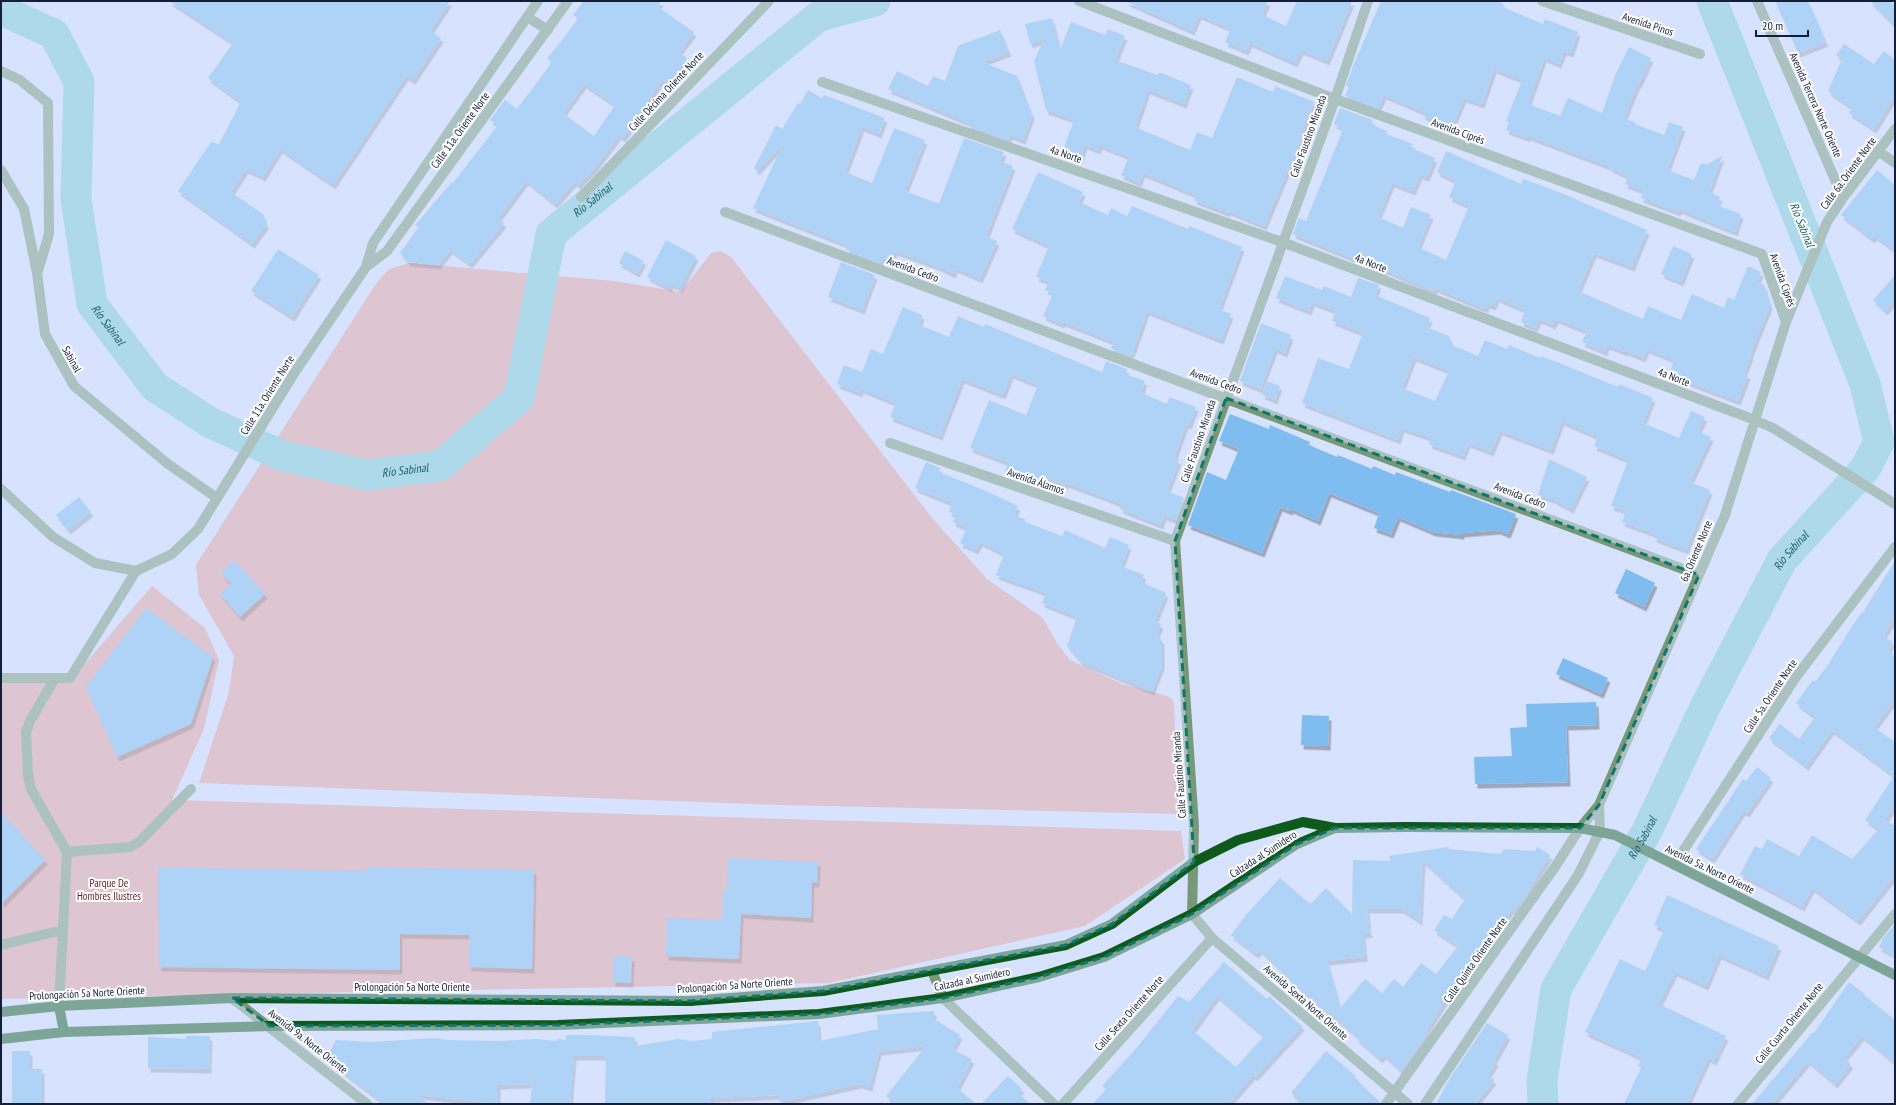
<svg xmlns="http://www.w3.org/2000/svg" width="1896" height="1105" font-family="'PT Sans Narrow',sans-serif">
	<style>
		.green { fill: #e4a19b }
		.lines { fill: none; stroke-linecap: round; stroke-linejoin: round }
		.river { stroke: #7accd5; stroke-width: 31 }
		.building { fill: #7fbcef; fill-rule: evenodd; filter: url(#shadow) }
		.minor { stroke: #797; stroke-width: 10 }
		.major { stroke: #0e5a1b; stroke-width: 10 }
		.marked { fill: none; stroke: #0f766e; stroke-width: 3; stroke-dasharray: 8 5; stroke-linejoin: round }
		.labels { text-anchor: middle; stroke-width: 4; stroke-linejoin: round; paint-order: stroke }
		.street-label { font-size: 11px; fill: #141f37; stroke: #fff }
		.park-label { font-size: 11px; fill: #681a1a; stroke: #fff }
		.water-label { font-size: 12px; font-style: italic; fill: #1c6067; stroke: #fff }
	</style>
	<defs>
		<filter id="shadow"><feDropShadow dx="2.5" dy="4.5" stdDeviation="0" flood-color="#0004"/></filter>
	</defs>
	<rect width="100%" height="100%" fill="#d7e3fe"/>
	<!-- green -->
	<path class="green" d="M 721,251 L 731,257 L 932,518 L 988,580 L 1043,618 L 1057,643 L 1070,660 L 1122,684 L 1167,696 L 1172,699 L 1174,704 L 1179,814 L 780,805 L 199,783 L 229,692 L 234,656 L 199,595 L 196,565 L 377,282 L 389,269 L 409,263 L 614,281 L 681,292 L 711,253 Z
		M 152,586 L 205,628 L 219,660 L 204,729 L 172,800 L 1181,831 L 1185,859 L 1085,926 L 829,983 L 1,999 L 1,683 L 68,683 Z"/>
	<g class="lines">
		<!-- river -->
		<g class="river">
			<path id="s1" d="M 1,10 L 54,34 L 79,82 L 76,199 L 92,304 L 155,387 L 211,423 L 283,456 L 367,475 L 440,466 L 519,398 L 551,234 L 819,16 L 875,1"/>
			<path id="s2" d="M 1543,1104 L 1542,1080 L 1556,989 L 1648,829 L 1706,705 L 1782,560 L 1865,469 L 1879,442 L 1865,384 L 1712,1"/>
		</g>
	</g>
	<!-- building -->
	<path class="building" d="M 169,1 L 450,1 L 430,31 L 441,38 L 413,80 L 406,76 L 333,185 L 280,149 L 263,177 L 246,169 L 231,192 L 263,214 L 266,225 L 252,244 L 178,191 L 211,142 L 219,144 L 241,102 L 208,78 L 233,43 Z
		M 583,1 L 661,1 L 658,7 L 694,32 L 679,52 L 687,58 L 668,84 L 662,79 L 623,138 L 619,135 L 596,166 L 578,185 L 574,182 L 555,204 L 526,181 L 498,218 L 504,223 L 470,264 L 450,250 L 438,265 L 408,262 L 400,253 L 419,227 L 415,225 L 452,182 L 453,183 L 498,125 L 490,120 L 505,100 L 517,109 L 552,62 L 547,59 L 579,18 L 573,15 ZM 584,84 L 615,105 L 594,136 L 563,113 Z
		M 1125,1 L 1268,1 L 1262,15 L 1286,26 L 1297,1 L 1352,1 L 1327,61 L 1301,50 L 1295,63 L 1250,43 L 1246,51 L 1225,42 L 1231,29 L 1199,15 L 1192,31 Z
		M 1381,1 L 1496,1 L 1504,4 L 1503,7 L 1543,24 L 1545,19 L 1578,32 L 1571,53 L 1564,51 L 1559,64 L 1544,58 L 1528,104 L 1560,116 L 1568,98 L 1602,113 L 1616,73 L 1629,47 L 1651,58 L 1639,84 L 1638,83 L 1624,118 L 1636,123 L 1635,124 L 1664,135 L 1669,122 L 1683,127 L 1667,170 L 1694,180 L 1701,163 L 1706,165 L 1722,156 L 1709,192 L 1720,197 L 1717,203 L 1720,204 L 1719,206 L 1741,214 L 1735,232 L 1679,209 L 1678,212 L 1641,198 L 1644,191 L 1625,184 L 1628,176 L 1610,168 L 1611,167 L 1528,136 L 1528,138 L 1506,130 L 1509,122 L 1506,121 L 1522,80 L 1494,69 L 1482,104 L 1464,98 L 1451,128 L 1422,115 L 1424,112 L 1384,95 L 1378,108 L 1345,96 L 1349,87 L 1346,86 L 1353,66 Z
		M 1775,1 L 1808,1 L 1826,42 L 1798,53 Z
		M 1870,1 L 1890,1 L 1895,6 L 1895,26 Z
		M 1052,18 L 1060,50 L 1071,22 L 1105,35 L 1108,29 L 1125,36 L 1115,60 L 1158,75 L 1159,72 L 1191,85 L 1184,104 L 1148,90 L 1135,127 L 1190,150 L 1197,132 L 1212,138 L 1237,77 L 1273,92 L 1275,86 L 1314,102 L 1300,135 L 1302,136 L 1264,226 L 1228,211 L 1228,213 L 1194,200 L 1196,195 L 1143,173 L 1139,183 L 1121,175 L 1129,157 L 1100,145 L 1098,150 L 1085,145 L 1080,159 L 1062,153 L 1074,120 L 1046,110 L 1034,61 L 1044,39 L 1030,44 L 1025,24 Z
		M 1000,30 L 1009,52 L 982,62 L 1017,76 L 1032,115 L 1023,140 L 1010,135 L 1008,140 L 968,126 L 969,123 L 888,89 L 897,71 L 928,86 L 933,76 L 945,81 L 958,46 Z
		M 1844,44 L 1874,64 L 1884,51 L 1895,60 L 1895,95 L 1874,129 L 1849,113 L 1852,108 L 1828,91 L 1842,59 L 1836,55 Z
		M 808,90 L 822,98 L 824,95 L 885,118 L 879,134 L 862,127 L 845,172 L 872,183 L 894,128 L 925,140 L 905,191 L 939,204 L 964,138 L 1004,152 L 1000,161 L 1013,166 L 986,236 L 997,241 L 980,279 L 955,268 L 953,274 L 939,267 L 895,251 L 891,261 L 881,258 L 880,263 L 846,250 L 848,246 L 845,244 L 753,208 L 784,142 L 757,171 L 754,168 L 776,125 L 782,129 L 798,103 L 800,104 Z
		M 1340,108 L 1373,120 L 1371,124 L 1387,131 L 1386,134 L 1413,144 L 1411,148 L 1435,158 L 1427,177 L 1420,175 L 1413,191 L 1392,183 L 1378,217 L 1403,228 L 1411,207 L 1431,215 L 1418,247 L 1446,260 L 1469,206 L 1449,197 L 1456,181 L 1437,172 L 1446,151 L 1521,184 L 1523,179 L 1559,192 L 1647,230 L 1632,267 L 1594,253 L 1578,291 L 1643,319 L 1648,306 L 1681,320 L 1692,294 L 1724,308 L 1728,297 L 1734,300 L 1748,266 L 1761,272 L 1757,282 L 1764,285 L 1770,305 L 1750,355 L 1751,355 L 1744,373 L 1748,375 L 1738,401 L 1669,375 L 1674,360 L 1647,349 L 1643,358 L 1626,351 L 1625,352 L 1607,345 L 1605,352 L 1582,342 L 1587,331 L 1556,319 L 1553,325 L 1539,319 L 1535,328 L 1521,322 L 1525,310 L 1497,298 L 1493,306 L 1487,304 L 1485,309 L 1435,288 L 1434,291 L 1385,270 L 1384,273 L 1363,265 L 1364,263 L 1293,234 L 1299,218 L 1306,221 L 1343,129 L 1334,124 Z
		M 1877,170 L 1895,185 L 1895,251 L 1875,236 L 1872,239 L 1841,215 Z
		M 1038,172 L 1083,192 L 1079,202 L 1108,215 L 1111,208 L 1127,216 L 1132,206 L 1188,229 L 1189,226 L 1242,247 L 1219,309 L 1231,314 L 1221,340 L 1147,311 L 1131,356 L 1111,349 L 1114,342 L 1063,322 L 1062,324 L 1043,316 L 1053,293 L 1045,290 L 1049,282 L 1036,277 L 1049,246 L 1012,229 Z
		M 666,240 L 696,256 L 680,288 L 671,284 L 669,288 L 647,277 Z
		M 1673,246 L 1692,254 L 1681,282 L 1661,274 Z
		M 278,249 L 319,275 L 292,317 L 251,291 Z
		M 625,251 L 644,261 L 637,273 L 619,263 Z
		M 841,262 L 875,275 L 862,310 L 828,297 Z
		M 1895,275 L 1895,300 L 1885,311 L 1873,300 Z
		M 1285,276 L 1322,290 L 1324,286 L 1351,297 L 1358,278 L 1379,285 L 1375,295 L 1430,318 L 1426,327 L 1449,336 L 1452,345 L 1478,356 L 1485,340 L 1507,349 L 1509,345 L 1540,358 L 1541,356 L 1562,364 L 1618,387 L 1619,384 L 1653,398 L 1643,423 L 1679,438 L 1691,411 L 1705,417 L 1698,431 L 1711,437 L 1690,482 L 1710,490 L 1686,550 L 1654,538 L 1655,534 L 1622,522 L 1626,511 L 1611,506 L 1628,460 L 1594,446 L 1598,437 L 1562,421 L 1551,450 L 1500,431 L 1491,452 L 1468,443 L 1463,456 L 1429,444 L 1431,438 L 1402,428 L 1398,440 L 1302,403 L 1318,358 L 1349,369 L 1363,333 L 1332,321 L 1336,311 L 1312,302 L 1309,311 L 1276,298 ZM 1414,357 L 1449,371 L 1435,401 L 1402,388 Z
		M 903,307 L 922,315 L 919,325 L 949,337 L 958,316 L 984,327 L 985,324 L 1102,372 L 1106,361 L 1127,369 L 1125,374 L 1145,381 L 1141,393 L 1167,404 L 1169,397 L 1196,407 L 1189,425 L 1186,424 L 1174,458 L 1179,460 L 1167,491 L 1184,498 L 1176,520 L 1164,516 L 1161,525 L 1120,509 L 1122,504 L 1066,483 L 1066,485 L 1046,477 L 1042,486 L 1005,471 L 1009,463 L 970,448 L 989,400 L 1026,415 L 1038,385 L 1011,374 L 1003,395 L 962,379 L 940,436 L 890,417 L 896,403 L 861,389 L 860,393 L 837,384 L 844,365 L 862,372 L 871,349 L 883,354 Z
		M 1261,323 L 1291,335 L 1285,353 L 1275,349 L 1260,389 L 1240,381 Z
		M 1267,381 L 1280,386 L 1275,400 L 1262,395 Z
		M 1230,414 L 1269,429 L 1270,425 L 1310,442 L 1309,445 L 1337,457 L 1338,455 L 1372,469 L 1373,466 L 1395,475 L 1396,472 L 1450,492 L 1451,490 L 1516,514 L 1508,534 L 1498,530 L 1462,533 L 1462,535 L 1433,532 L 1398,517 L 1391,534 L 1374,528 L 1379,513 L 1329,493 L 1318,521 L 1291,509 L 1290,511 L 1280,507 L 1262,553 L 1188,525 L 1207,472 L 1226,480 L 1239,449 L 1219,441 Z
		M 1549,459 L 1587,477 L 1571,509 L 1552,499 L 1538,495 Z
		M 926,462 L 940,468 L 939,472 L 986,491 L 1018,506 L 1014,515 L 1026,520 L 1025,522 L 1062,536 L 1065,530 L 1105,548 L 1110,537 L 1129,545 L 1121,566 L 1144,575 L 1141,582 L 1166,593 L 1155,621 L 1161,624 L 1156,636 L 1162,640 L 1162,665 L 1152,691 L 1081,662 L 1067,646 L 1077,617 L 1042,603 L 1046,593 L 996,575 L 1004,554 L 980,542 L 976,550 L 960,543 L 967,528 L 953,522 L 956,514 L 949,512 L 952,503 L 915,488 Z
		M 79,497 L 91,512 L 68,530 L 56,515 Z
		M 234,560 L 265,594 L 240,617 L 220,594 L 231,584 L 221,573 Z
		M 1895,561 L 1895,617 L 1883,636 L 1893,642 L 1888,651 L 1895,655 L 1895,699 L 1874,727 L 1895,742 L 1895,804 L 1881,826 L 1886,821 L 1895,826 L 1895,875 L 1858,921 L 1812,888 L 1802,907 L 1740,874 L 1755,846 L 1762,849 L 1767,839 L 1799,856 L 1812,835 L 1852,859 L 1879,829 L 1865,820 L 1894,776 L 1832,730 L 1806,766 L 1769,738 L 1780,724 L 1799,739 L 1815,717 L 1796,703 L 1813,680 L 1815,682 L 1825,669 L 1855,622 L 1862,612 L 1863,612 Z
		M 1626,569 L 1655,583 L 1644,607 L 1615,593 Z
		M 146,608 L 213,657 L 191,724 L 117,757 L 86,687 Z
		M 1563,658 L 1608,678 L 1601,694 L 1556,674 Z
		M 1596,702 L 1597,725 L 1566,726 L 1568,782 L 1475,784 L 1474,757 L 1512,756 L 1510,728 L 1527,727 L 1526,704 Z
		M 1302,715 L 1329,716 L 1328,746 L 1301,745 Z
		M 1757,767 L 1771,778 L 1747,813 L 1743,811 L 1712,859 L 1696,849 L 1743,779 L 1746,781 Z
		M 1,812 L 45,860 L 1,904 Z
		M 1449,847 L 1449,849 L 1501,854 L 1504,849 L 1535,851 L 1537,847 L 1550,855 L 1529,889 L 1530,890 L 1513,911 L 1511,910 L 1501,924 L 1498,923 L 1465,972 L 1463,971 L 1443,998 L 1446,999 L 1426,1031 L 1428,1033 L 1401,1071 L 1384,1055 L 1380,1059 L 1356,1038 L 1357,1036 L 1303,991 L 1260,950 L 1256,954 L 1231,935 L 1245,916 L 1280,878 L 1310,904 L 1326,888 L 1352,914 L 1353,860 L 1390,861 L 1389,856 ZM 1423,861 L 1465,899 L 1452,919 L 1444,915 L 1434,930 L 1458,946 L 1436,974 L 1421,963 L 1403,987 L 1394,979 L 1382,993 L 1365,979 L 1340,1008 L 1327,961 L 1365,957 L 1363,934 L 1371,933 L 1369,931 L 1367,909 L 1401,909 L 1420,921 Z
		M 728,858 L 818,862 L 817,883 L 812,882 L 811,918 L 741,914 L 739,959 L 666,956 L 667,918 L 722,920 L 723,891 L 727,891 Z
		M 158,867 L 367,871 L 366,867 L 534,870 L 532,969 L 469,967 L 469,935 L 400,934 L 400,970 L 159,967 Z
		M 1667,895 L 1779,946 L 1766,976 L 1719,955 L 1706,986 L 1675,972 L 1659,1004 L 1726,1036 L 1714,1061 L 1708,1058 L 1687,1104 L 1624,1104 L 1641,1068 L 1638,1066 L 1642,1058 L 1585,1032 L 1620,959 L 1645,971 L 1664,930 L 1654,925 Z
		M 1895,924 L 1895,956 L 1879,947 L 1883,938 Z
		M 614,956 L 632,957 L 631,983 L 613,982 Z
		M 1224,962 L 1267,999 L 1269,996 L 1302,1026 L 1255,1077 L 1253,1075 L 1228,1104 L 1093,1104 L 1106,1089 L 1102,1086 L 1139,1045 L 1178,996 L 1189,1002 ZM 1217,996 L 1264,1036 L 1236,1067 L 1192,1030 Z
		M 1849,982 L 1865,994 L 1864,995 L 1895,1020 L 1895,1063 L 1862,1036 L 1844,1058 L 1851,1064 L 1835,1084 L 1808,1061 L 1772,1104 L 1752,1104 L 1813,1032 L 1814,1033 Z
		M 934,1011 L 934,1019 L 960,1035 L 952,1049 L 972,1059 L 957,1088 L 976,1104 L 897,1104 L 886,1096 L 926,1046 L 879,1051 L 870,1087 L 859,1084 L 779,1102 L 780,1095 L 711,1098 L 711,1104 L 605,1104 L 606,1056 L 574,1056 L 570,1104 L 530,1104 L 532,1084 L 498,1085 L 498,1104 L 418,1095 L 428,1104 L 385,1104 L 326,1059 L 336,1040 L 372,1042 L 434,1038 L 448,1040 L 501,1041 L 535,1039 L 558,1041 L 558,1039 L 566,1040 L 566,1035 L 587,1035 L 635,1037 L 635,1046 L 678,1039 L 692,1041 L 712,1039 L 712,1032 L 818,1021 L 819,1041 L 878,1029 L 877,1015 Z
		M 1487,1023 L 1508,1035 L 1494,1060 L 1496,1062 L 1488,1075 L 1494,1080 L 1475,1104 L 1436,1104 L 1450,1078 Z
		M 186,1036 L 210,1036 L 209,1069 L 148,1068 L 148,1037 L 186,1039 Z
		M 12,1051 L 30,1051 L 30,1069 L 42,1069 L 42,1104 L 12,1104 Z
		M 1326,1051 L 1356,1076 L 1355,1078 L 1380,1102 L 1380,1104 L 1303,1104 L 1291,1093 Z
		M 1008,1076 L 1022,1089 L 1018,1093 L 1031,1104 L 981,1104 Z"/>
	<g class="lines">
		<!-- minor -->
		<path class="minor" d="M 1079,1 L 1335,99 L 1762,254 L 1786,322
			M 1368,1 L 1335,99 L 1175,541 L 1194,826 L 1192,914 L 1212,938 L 1408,1104
			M 1542,1 L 1700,54
			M 1757,1 L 1843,198
			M 527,17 L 548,30
			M 1,71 L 20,80 L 48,103 L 49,234 L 38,271
			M 822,82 L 1282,242 L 1755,420 L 1773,428 L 1895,504
			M 1878,151 L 1895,163
			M 1,170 L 24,209 L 37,273 L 45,334 L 74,386 L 168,464 L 217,498
			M 581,197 L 769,1
			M 725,212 L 1699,575
			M 366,267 L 373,243 L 538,1
			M 890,443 L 1175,541
			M 1,489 L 53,537 L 95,563 L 136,571
			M 136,571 L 172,554 L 198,529 L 295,372 L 366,267 L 387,251 L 568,1
			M 1,678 L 70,678 L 136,571
			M 55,678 L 30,721 L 26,732 L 28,775 L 31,789 L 67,852
			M 1674,865 L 1796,677 L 1895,547
			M 1,945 L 63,930
			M 932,971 L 943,998 L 1054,1104
			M 232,998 L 367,1104
			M 59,1006 L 67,852 L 130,847 L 139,842 L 191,789
			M 1063,1104 L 1212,938
			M 1386,1104 L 1555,867 L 1580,828 L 1599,805 L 1725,515 L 1786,322 L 1827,222 L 1843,198 L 1895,129
			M 1425,1104 L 1578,875 L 1600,831 L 1599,805
			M 1738,1104 L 1895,914"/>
		<!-- major -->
		<path class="major" d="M 59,1006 L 64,1032
			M 1,1012 L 59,1006 L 232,998 L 690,1001 L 823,991 L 1066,945 L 1112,924 L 1194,862 L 1238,840 L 1303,822 L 1335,828 L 1406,827 L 1580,828 L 1615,835 L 1895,975
			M 1,1039 L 64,1032 L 270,1026 L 558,1025 L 819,1014 L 943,998 L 1039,977 L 1104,957 L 1192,914 L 1295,845 L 1335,828"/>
	</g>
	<!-- marked area -->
	<path d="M0 0H1896V1105H0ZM 1226,398 L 1699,575 L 1599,805 L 1580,828 L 1335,828 L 1295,845 L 1192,914 L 1104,957 L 1039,977 L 943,998 L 819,1014 L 558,1025 L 270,1026 L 232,998 L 690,1001 L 823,991 L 1066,945 L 1112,924 L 1194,862 L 1175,541 Z" fill="#d7e3fe" fill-opacity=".55" fill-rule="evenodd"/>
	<path class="marked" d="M 1226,398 L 1699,575 L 1599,805 L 1580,828 L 1335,828 L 1295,845 L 1192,914 L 1104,957 L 1039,977 L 943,998 L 819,1014 L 558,1025 L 270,1026 L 232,998 L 690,1001 L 823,991 L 1066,945 L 1112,924 L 1194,862 L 1175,541 Z"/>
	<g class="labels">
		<!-- street labels -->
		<g class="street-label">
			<text transform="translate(1648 24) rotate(18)" y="4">Avenida Pinos</text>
			<text transform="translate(666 91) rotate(-47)" y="4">Calle Décima Oriente Norte</text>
			<text transform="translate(1816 105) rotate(66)" y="4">Avenida Tercera Norte Oriente</text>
			<text transform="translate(460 130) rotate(-54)" y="4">Calle 11a. Oriente Norte</text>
			<text transform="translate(1458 131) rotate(20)" y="4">Avenida Ciprés</text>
			<text transform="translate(1308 136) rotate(-70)" y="4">Calle Faustino Miranda</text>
			<text transform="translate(1066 154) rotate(19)" y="4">4a Norte</text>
			<text transform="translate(1848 173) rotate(-54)" y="4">Calle 6a. Oriente Norte</text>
			<text transform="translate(1371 263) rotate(21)" y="4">4a Norte</text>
			<text transform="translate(913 269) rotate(20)" y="4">Avenida Cedro</text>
			<text transform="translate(1783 280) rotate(70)" y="4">Avenida Ciprés</text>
			<text transform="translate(72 359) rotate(61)" y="4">Sabinal</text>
			<text transform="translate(1674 377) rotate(21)" y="4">4a Norte</text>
			<text transform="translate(1216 381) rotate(20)" y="4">Avenida Cedro</text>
			<text transform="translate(267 395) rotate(-58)" y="4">Calle 11a. Oriente Norte</text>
			<text transform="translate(1198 441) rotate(-71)" y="4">Calle Faustino Miranda</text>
			<text transform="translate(1036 481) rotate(19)" y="4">Avenida Álamos</text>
			<text transform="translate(1520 495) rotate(21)" y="4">Avenida Cedro</text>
			<text transform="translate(1696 551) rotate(-67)" y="4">6a. Oriente Norte</text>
			<text transform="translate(1770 696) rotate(-56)" y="4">Calle 5a. Oriente Norte</text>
			<text transform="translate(1179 775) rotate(-94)" y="4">Calle Faustino Miranda</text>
			<text transform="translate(1263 854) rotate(-33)" y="4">Calzada al Sumidero</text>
			<text transform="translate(1710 869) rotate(26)" y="4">Avenida 5a. Norte Oriente</text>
			<text transform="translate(1475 960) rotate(-55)" y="4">Calle Quinta Oriente Norte</text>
			<text transform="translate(972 979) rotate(-12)" y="4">Calzada al Sumidero</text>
			<text transform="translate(735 985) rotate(-4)" y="4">Prolongación 5a Norte Oriente</text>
			<text x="412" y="991">Prolongación 5a Norte Oriente</text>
			<text transform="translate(87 993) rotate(-3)" y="4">Prolongación 5a Norte Oriente</text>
			<text transform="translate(1306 1002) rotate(41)" y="4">Avenida Sexta Norte Oriente</text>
			<text transform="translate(1129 1013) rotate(-48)" y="4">Calle Sexta Oriente Norte</text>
			<text transform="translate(1789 1023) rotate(-51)" y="4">Calle Cuarta Oriente Norte</text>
			<text transform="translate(308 1041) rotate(38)" y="4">Avenida 9a. Norte Oriente</text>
		</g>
		<!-- park labels -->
		<g class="park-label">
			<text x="109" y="887">Parque De<tspan x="109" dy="13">Hombres Ilustres</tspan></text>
		</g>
		<!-- water labels -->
		<g class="water-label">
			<text dy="4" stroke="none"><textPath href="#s1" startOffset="1070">Río Sabinal</textPath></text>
			<text transform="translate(1802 225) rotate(68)" y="4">Río Sabinal</text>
			<text dy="4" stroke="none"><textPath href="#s1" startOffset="362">Río Sabinal</textPath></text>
			<text dy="4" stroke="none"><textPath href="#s1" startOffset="710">Río Sabinal</textPath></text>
			<text dy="4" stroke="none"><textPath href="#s2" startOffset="614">Río Sabinal</textPath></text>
			<text dy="4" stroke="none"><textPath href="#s2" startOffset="290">Río Sabinal</textPath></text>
		</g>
	</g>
	<!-- border -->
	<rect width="1896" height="1105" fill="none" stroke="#141f37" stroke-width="4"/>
	<!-- scale -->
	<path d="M1756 30v6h52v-6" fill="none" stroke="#141f37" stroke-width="2"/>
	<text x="1762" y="30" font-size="12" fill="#141f37" stroke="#ffffff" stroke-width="3" paint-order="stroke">20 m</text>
</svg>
